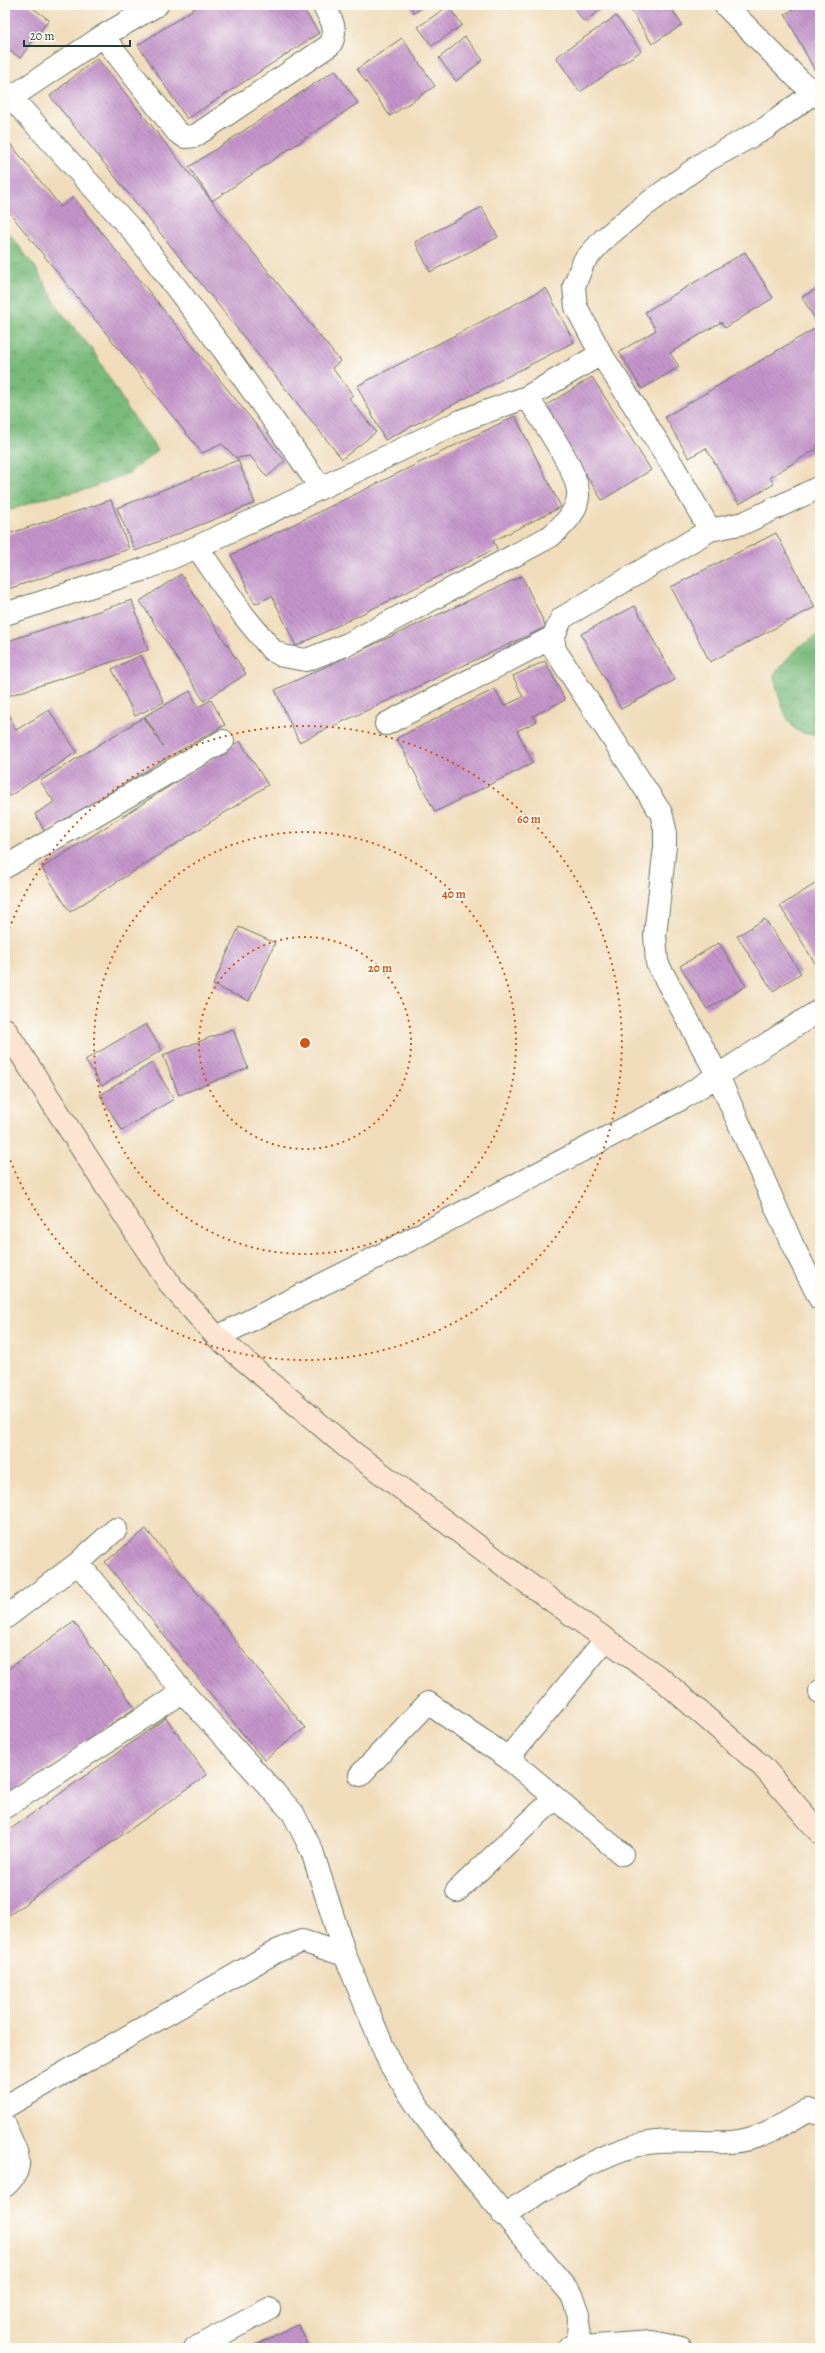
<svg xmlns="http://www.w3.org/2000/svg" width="825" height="2353" font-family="Alegreya,serif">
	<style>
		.forest { fill: url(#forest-crowns); stroke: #4c7c58 }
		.building { fill: url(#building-back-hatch) }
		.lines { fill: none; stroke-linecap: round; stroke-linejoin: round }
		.street-casing { stroke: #687563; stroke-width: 24 }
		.secondary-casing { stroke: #687563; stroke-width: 24 }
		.street { stroke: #fff; stroke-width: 22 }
		.secondary { stroke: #fde4d0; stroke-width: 22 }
		.ring { fill: none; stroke: #d45610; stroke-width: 2; stroke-dasharray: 2 4 }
		.centre { fill: #d45610; stroke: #fdfcf7; stroke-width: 2 }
		.ring-label { font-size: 12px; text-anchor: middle; font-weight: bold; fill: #d45610; stroke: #fdfcf7; stroke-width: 3; stroke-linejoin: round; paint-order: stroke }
	</style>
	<defs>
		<pattern id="forest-crowns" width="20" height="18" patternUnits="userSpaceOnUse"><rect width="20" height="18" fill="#79ba7c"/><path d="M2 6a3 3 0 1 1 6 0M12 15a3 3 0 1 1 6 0" fill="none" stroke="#639866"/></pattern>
		<pattern id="building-back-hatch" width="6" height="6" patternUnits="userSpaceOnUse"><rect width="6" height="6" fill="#c494cb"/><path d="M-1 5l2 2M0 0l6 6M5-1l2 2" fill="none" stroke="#9f7aa6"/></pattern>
	</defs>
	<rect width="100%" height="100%" fill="#fdfcf7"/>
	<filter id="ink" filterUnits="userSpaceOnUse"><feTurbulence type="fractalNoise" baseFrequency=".025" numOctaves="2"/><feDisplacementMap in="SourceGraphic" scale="8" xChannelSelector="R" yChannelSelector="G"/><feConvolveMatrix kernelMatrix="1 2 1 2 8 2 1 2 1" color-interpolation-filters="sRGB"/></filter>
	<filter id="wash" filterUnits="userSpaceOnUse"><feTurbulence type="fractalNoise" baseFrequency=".012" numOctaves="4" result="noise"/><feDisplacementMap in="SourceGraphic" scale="16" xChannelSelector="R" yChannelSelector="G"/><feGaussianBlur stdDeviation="0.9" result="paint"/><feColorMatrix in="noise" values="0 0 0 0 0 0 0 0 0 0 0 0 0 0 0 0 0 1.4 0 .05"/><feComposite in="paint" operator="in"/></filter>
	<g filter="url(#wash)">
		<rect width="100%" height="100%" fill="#f0dcba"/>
		<!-- forest -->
		<path class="forest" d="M 5,228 L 35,267 L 61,312 L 92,349 L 128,409 L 158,450 L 129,473 L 88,489 L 41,499 L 5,512 Z
			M 820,634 L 820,735 C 812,735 799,734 793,727 C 782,713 777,691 774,674 L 797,648 Z"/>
		<g id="blocks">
			<!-- building -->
			<path class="building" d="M 5,5 L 29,5 L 49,20 L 20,58 L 5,47 Z
				M 200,5 L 301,5 L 319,33 L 187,119 L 138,45 Z
				M 409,5 L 426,5 L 414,13 Z
				M 572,5 L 607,5 L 584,22 Z
				M 638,5 L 669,5 L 682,25 L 652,44 L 631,10 Z
				M 802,5 L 820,5 L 820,73 L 817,75 L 785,14 Z
				M 448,6 L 462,25 L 432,46 L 418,27 Z
				M 616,16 L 641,51 L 580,92 L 556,57 Z
				M 465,37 L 483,60 L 456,81 L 439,58 Z
				M 402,38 L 435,86 L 390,116 L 357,69 Z
				M 97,58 L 340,361 L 332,368 L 353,395 L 349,398 L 376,432 L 342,459 L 50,96 Z
				M 335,70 L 358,103 L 212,201 L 189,167 Z
				M 5,137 L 61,207 L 73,197 L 285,461 L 267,477 L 250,456 L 236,458 L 222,444 L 202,453 L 5,207 Z
				M 482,207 L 498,237 L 430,272 L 415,242 Z
				M 745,252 L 773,298 L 725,328 L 721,322 L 670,353 L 679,367 L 642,389 L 619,352 L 656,330 L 645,312 Z
				M 820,287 L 820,447 L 770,477 L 774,484 L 739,504 L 706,448 L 689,458 L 665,417 L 819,326 L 802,297 Z
				M 546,288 L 574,342 L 385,440 L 357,386 Z
				M 592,377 L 651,470 L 602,500 L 543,407 Z
				M 515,416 L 561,507 L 493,541 L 497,548 L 296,646 L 272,596 L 255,604 L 231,555 Z
				M 238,460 L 255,503 L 135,551 L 117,508 Z
				M 111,500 L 129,549 L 5,590 L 5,535 Z
				M 776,533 L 815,607 L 710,662 L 671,587 Z
				M 181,574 L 246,674 L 204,701 L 140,601 Z
				M 522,576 L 546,627 L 299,742 L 275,690 Z
				M 132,600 L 148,650 L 5,697 L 5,642 Z
				M 635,606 L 675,680 L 621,709 L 581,634 Z
				M 141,655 L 164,702 L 135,716 L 112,669 Z
				M 545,661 L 565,700 L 533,716 L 536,722 L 517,731 L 533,763 L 435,812 L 397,738 L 495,689 L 504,706 L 523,697 L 513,676 Z
				M 190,691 L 198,707 L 211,700 L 225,725 L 168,757 L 45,832 L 35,814 L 54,802 L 40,781 L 144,717 L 163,747 L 145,716 Z
				M 5,704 L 16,730 L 49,710 L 77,752 L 5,799 Z
				M 240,741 L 268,785 L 70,912 L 42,868 Z
				M 818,882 L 820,966 L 818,968 L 780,906 Z
				M 765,919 L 801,973 L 773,991 L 737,936 Z
				M 239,927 L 275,943 L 249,1001 L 213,985 Z
				M 719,943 L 746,986 L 707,1009 L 680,966 Z
				M 146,1024 L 162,1050 L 102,1086 L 85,1060 Z
				M 233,1029 L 248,1068 L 179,1095 L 163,1055 Z
				M 152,1063 L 174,1099 L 122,1130 L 100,1095 Z
				M 146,1529 L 305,1728 L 264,1760 L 105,1562 Z
				M 74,1622 L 135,1708 L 5,1797 L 5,1671 Z
				M 166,1718 L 207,1775 L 5,1918 L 5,1833 Z
				M 298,2325 L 310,2348 L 250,2348 L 276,2335 Z"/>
		</g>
	</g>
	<g filter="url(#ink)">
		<use href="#blocks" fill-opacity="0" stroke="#687563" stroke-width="1"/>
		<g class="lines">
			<defs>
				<path id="street" d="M 725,5 L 798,79 L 820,98
					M 103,36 L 177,132 L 185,137 L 195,136 L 330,45 C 339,31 331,18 323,5
					M 820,88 L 766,128 L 706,161 L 640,209 L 604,239 L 584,261 L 574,286 L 576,307 L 601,354 L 673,466 L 710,530 L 562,618 L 553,637 L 555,650 L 661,813 L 665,829 L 665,846 L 655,935 L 657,963 L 718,1076 L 793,1246 L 820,1299
					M 5,91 L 133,231 L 223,349 L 321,488
					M 12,97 L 103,36 L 157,5
					M 527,397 L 601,354
					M 710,530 L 744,523 L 820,487
					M 5,614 L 145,569 L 197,547 L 463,420 L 527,397 C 540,417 581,474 578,497 C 576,514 563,525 551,536 L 348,644 L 306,660 L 283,656 L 272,650 L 244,616 L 197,547
					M 386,724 L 553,637
					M 5,867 L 223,741
					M 217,1337 L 381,1255 L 681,1099 L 820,1010
					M 78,1563 L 116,1529
					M 5,1618 L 78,1563 L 183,1692 L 293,1813 L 312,1851 L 345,1955 L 390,2064 L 422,2113 L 467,2170 L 572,2295 L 579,2315 L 578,2346
					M 820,1692 L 820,1691
					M 508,1758 L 606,1639
					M 360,1775 L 428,1703 L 508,1758 L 622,1854
					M 5,1807 L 183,1692
					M 457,1891 L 555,1798
					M 5,2107 L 277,1951 L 302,1941 L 345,1955
					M 5,2125 C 13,2149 30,2164 5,2186
					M 503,2215 C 542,2192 600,2152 643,2144 C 672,2138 701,2144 731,2142 C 759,2140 785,2124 808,2110 L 820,2113
					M 195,2348 L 269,2309
					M 568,2348 L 651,2342 L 681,2348"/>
				<path id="secondary" d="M 5,1029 L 143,1244 L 172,1287 L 217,1337 L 350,1450 L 526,1582 L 664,1681 L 763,1767 L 820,1833"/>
			</defs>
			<!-- street casing -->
			<use href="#street" class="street-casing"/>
			<!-- secondary casing -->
			<use href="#secondary" class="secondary-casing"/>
			<!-- street -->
			<use href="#street" class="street"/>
			<!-- secondary -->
			<use href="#secondary" class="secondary"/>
		</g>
	</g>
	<!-- distance rings -->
	<g class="ring">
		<circle cx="305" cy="1043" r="106"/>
		<circle cx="305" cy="1043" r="211"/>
		<path d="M5 940A317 317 0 1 1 5 1146"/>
	</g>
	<circle cx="305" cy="1043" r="6" class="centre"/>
	<g class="ring-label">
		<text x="529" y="823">60 m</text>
		<text x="454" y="898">40 m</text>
		<text x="380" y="972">20 m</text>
	</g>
	<!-- margin -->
	<rect width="825" height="2353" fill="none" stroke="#fdfcf7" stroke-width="20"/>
	<!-- scale -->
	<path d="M24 40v6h106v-6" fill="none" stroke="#1f3d34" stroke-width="2"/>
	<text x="30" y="40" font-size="12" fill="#1f3d34" stroke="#fdfcf7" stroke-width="3" paint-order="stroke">20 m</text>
</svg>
